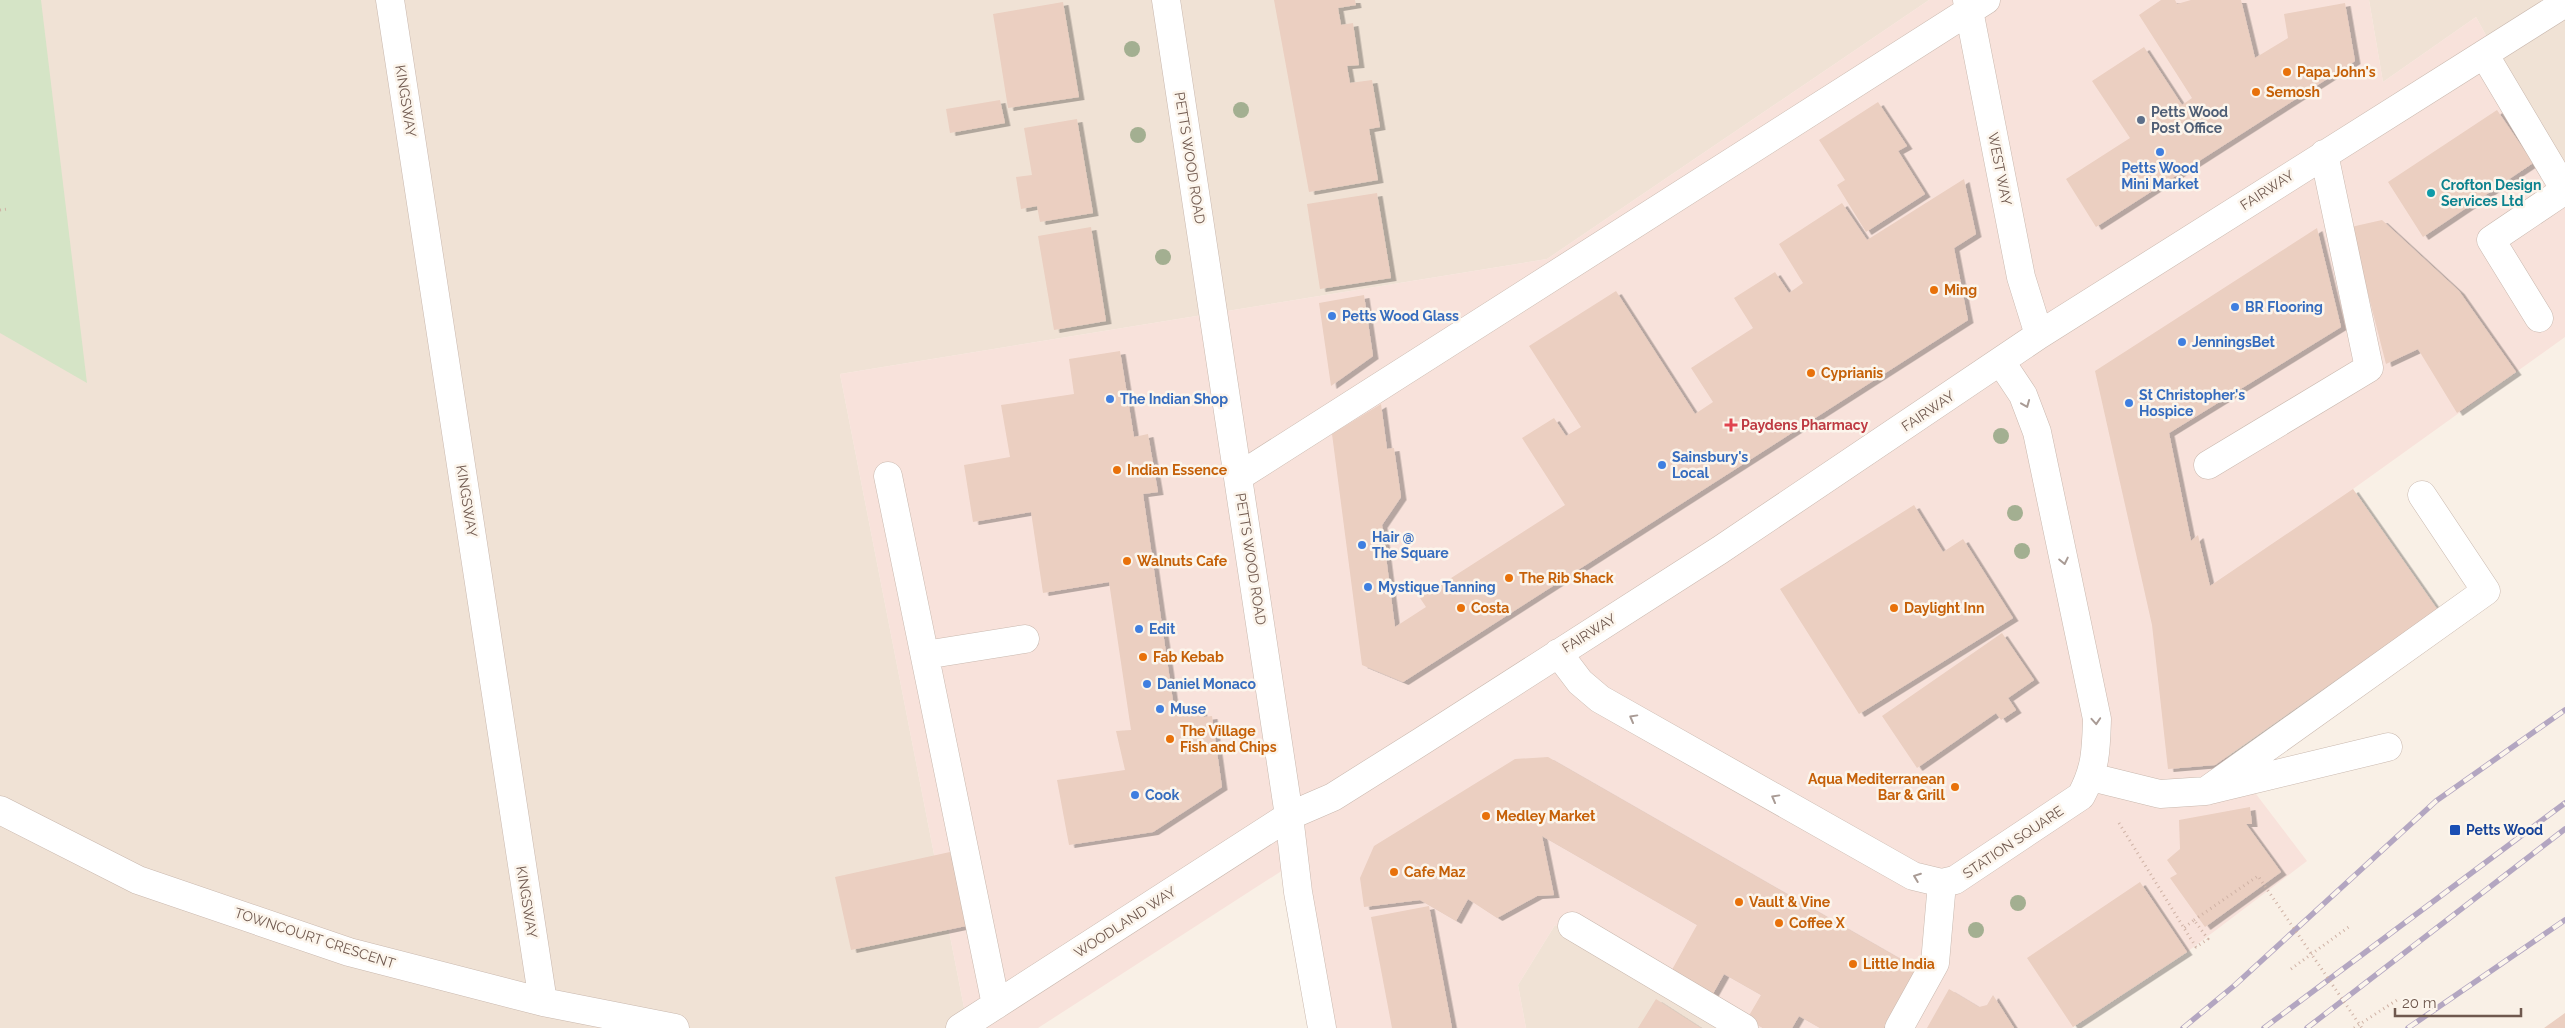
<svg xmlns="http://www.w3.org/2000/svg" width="2565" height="1028" font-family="Raleway,sans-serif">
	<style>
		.residential { fill: #f0e2d5 }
		.commercial { fill: #f8e2db }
		.green { fill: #d5e4c6 }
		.building { fill: #ebcfc1; filter: url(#shadow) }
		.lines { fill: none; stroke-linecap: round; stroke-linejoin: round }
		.minor-casing { stroke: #c9b8ae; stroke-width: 29 }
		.path { stroke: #cfb2a5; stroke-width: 3; stroke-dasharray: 1 4; stroke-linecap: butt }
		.minor { stroke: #fff; stroke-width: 28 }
		.rail-casing { stroke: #b3a6c1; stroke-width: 5.5 }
		.rail { stroke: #fcf5ec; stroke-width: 4; stroke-dasharray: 11; stroke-linecap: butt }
		.path-bridge { stroke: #cfb2a5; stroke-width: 3; stroke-dasharray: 1 4; stroke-linecap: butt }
		.tree { fill: #a3af91 }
		.oneway { stroke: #a99b95 }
		.food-dot { fill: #e8710a; stroke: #fcf5ec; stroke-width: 2 }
		.service-dot { fill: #5c6f8a; stroke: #fcf5ec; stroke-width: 2 }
		.shop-dot { fill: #3f7fe0; stroke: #fcf5ec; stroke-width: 2 }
		.culture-dot { fill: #0f9aa8; stroke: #fcf5ec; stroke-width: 2 }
		.health-dot { fill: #e0444e; stroke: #fcf5ec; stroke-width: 2 }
		.transit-dot { fill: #1a4fb4; stroke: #fcf5ec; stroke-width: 2 }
		.labels { text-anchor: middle; stroke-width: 5; stroke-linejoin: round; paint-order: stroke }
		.food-label { font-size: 14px; font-weight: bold; fill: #c56008; stroke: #fcf5ec; text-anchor: start }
		.street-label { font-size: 14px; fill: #6f584e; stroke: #fcf5ec }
		.service-label { font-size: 14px; font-weight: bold; fill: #4e5e75; stroke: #fcf5ec; text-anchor: start }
		.shop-label { font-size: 14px; font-weight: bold; fill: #366cbe; stroke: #fcf5ec; text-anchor: start }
		.culture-label { font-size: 14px; font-weight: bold; fill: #0d838f; stroke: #fcf5ec; text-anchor: start }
		.health-label { font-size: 14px; font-weight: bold; fill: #be3a42; stroke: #fcf5ec; text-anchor: start }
		.transit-label { font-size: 14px; font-weight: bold; fill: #164399; stroke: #fcf5ec; text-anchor: start }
	</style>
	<defs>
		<filter id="shadow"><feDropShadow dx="5.5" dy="3" stdDeviation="0" flood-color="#0004"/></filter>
	</defs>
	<rect width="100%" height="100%" fill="#f9f0e6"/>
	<!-- residential -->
	<path class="residential" d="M 0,0 L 1929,0 L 1547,259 L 840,374 L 968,1028 L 0,1028 Z
		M 2369,0 L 2565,0 L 2565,180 L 2476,17 L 2383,82 Z
		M 1555,925 L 1721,1028 L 1526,1028 L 1518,985 Z"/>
	<!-- commercial -->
	<path class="commercial" d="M 1929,0 L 2369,0 L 2383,82 L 2476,17 L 2565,180 L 2565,337 L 2353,489 L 2437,609 L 2227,756 L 2307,861 L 2187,952 L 2072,1028 L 1721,1028 L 1555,925 L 1518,985 L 1526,1028 L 1330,1028 L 1297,861 L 1038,1028 L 968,1028 L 840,374 L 1547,259 Z"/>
	<!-- green -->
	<path class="green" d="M 0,0 L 41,0 L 87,383 L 0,333 Z"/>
	<!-- building -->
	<path class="building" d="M 1274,0 L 1355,0 L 1356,5 L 1338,8 L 1341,25 L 1353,23 L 1359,65 L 1347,66 L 1350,83 L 1372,80 L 1380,127 L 1369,129 L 1378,180 L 1309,192 Z
		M 2161,0 L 2175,0 L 2177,4 L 2191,0 L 2241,0 L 2255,58 L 2288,38 L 2284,14 L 2345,3 L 2355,61 L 2096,227 L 2066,179 L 2130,138 L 2092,81 L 2144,47 L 2182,105 L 2192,98 L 2139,15 Z
		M 1063,2 L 1079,97 L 1008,108 L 993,14 Z
		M 1000,100 L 1005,123 L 950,133 L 946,109 Z
		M 1878,102 L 1907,146 L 1898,151 L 1925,194 L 1866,232 L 1837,185 L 1845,180 L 1819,140 Z
		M 2497,110 L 2533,163 L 2423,237 L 2388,182 Z
		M 1077,119 L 1093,213 L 1040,222 L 1037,206 L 1021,209 L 1016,177 L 1032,175 L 1024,128 Z
		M 1964,179 L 1976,234 L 1954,248 L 1968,320 L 1403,682 L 1362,665 L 1332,434 L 1381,404 L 1387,449 L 1394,448 L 1401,497 L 1382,525 L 1395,627 L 1426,607 L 1420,598 L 1565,505 L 1522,438 L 1554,418 L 1566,436 L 1581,427 L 1529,346 L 1616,291 L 1695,414 L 1713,402 L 1691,368 L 1753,328 L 1734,298 L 1775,272 L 1789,293 L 1803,283 L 1779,244 L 1842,203 L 1867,240 Z
		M 1377,193 L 1391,278 L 1320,289 L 1307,204 Z
		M 2382,220 L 2459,291 L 2516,372 L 2457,413 L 2418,349 L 2386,364 L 2351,227 Z
		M 1091,227 L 1106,321 L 1054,330 L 1038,236 Z
		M 2317,228 L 2341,327 L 2169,433 L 2191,541 L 2198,535 L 2210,586 L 2353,489 L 2437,609 L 2215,765 L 2168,769 L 2152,625 L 2095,371 Z
		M 1364,295 L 1373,356 L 1331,386 L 1319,303 Z
		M 1120,351 L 1134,437 L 1148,434 L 1158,492 L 1143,494 L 1173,701 L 1201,711 L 1204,717 L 1212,716 L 1222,787 L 1153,832 L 1069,845 L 1057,780 L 1125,770 L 1116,731 L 1131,730 L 1109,582 L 1043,593 L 1031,512 L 973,522 L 964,465 L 1010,457 L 1001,405 L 1074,394 L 1069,359 Z
		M 1914,505 L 1943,552 L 1963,539 L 2013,618 L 1859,714 L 1780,589 Z
		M 2002,633 L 2034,680 L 2008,698 L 2016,710 L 2001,720 L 1996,713 L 1917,768 L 1882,716 Z
		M 1548,757 L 1918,969 L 1884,1028 L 1820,1028 L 1799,1016 L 1792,1028 L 1763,1028 L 1747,1019 L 1761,995 L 1724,974 L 1710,999 L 1669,975 L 1697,925 L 1542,836 L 1554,895 L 1537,896 L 1497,918 L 1468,899 L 1456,921 L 1420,900 L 1364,907 L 1360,878 L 1374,846 L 1515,759 Z
		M 2250,807 L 2252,824 L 2246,824 L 2281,872 L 2205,927 L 2170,878 L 2177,874 L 2167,860 L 2180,849 L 2179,820 Z
		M 950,852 L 966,926 L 851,950 L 835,877 Z
		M 2140,882 L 2187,952 L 2073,1027 L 2027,958 Z
		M 1429,906 L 1452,1028 L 1392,1028 L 1371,917 Z
		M 1949,989 L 1979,1007 L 1987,1005 L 1993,995 L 2014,1028 L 1927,1028 Z
		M 1656,999 L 1701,1028 L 1638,1028 Z
		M 2565,1013 L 2565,1028 L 2544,1028 Z"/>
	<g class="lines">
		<defs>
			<path id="minor" d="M 390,0 L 543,1002
				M 1166,0 L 1289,816 L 1298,892 L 1322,1028
				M 1967,0 L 2021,277 L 2039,335
				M 2484,54 L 2565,190
				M 2539,318 L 2491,240 L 2565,190
				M 2208,465 L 2369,368 L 2324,154
				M 888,476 L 996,1005
				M 1238,477 L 1986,0
				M 1558,653 L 1580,682 L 1600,699 L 1913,876 L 1942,883 L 1955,880 L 2081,796 C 2096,768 2096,750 2097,719 L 2037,432 L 2023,395 L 2001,362
				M 925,655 L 1025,639
				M 2091,777 L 2160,794 L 2206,791 L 2388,747
				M 2206,791 L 2486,591 L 2422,495
				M 0,810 L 138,880 L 349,952 L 543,1002 L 675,1028
				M 1572,926 L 1744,1028
				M 960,1028 L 1289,816 L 1333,797 L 1422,741 L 1720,550 L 2039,335 L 2565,3
				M 1899,1028 L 1935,963 L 1942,883"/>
		</defs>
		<!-- minor casing -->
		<use href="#minor" class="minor-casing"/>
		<!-- path -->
		<path class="path" d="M 0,210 L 8,209
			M 2119,823 L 2184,928 L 2196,947 L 2208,939 L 2194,920 L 2184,928
			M 2291,969 L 2350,926
			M 2354,1028 L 2400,998"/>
		<!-- minor -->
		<use href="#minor" class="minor"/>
		<defs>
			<path id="rail" d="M 2183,1028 L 2235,985 L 2436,801 L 2565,710
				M 2264,1028 L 2565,803
				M 2307,1028 L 2565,829
				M 2408,1028 L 2565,920"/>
		</defs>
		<!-- rail casing -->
		<use href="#rail" class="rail-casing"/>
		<!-- rail -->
		<use href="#rail" class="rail"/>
		<!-- path-bridge -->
		<path class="path-bridge" d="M 2194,920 L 2258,876 L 2362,1028"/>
	</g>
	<!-- trees -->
	<g class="tree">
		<circle cx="1132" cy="49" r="8"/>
		<circle cx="1241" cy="110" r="8"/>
		<circle cx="1138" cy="135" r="8"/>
		<circle cx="1163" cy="257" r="8"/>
		<circle cx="2001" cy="436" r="8"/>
		<circle cx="2015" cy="513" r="8"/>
		<circle cx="2022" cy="551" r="8"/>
		<circle cx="2018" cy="903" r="8"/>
		<circle cx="1976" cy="930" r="8"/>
	</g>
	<!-- one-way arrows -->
	<defs><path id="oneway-chevron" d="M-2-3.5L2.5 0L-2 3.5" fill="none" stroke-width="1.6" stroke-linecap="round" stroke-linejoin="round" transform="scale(1.25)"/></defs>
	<g class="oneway">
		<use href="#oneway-chevron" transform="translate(2026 404) rotate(68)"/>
		<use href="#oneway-chevron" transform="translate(2064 561) rotate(78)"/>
		<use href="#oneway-chevron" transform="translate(1633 718) rotate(-151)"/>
		<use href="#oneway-chevron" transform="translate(2096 721) rotate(86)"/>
		<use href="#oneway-chevron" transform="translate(1775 798) rotate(-151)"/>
		<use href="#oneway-chevron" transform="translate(1917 877) rotate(-159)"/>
	</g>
	<!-- markers -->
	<g class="food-dot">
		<circle cx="2287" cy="72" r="5"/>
		<circle cx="2256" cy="92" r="5"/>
		<circle cx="1934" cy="290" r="5"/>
		<circle cx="1811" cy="373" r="5"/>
		<circle cx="1117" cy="470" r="5"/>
		<circle cx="1127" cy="561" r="5"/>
		<circle cx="1509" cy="578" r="5"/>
		<circle cx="1461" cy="608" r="5"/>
		<circle cx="1894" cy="608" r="5"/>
		<circle cx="1143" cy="657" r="5"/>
		<circle cx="1170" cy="739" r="5"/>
		<circle cx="1955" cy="787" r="5"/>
		<circle cx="1486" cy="816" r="5"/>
		<circle cx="1394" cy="872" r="5"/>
		<circle cx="1739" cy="902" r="5"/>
		<circle cx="1779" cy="923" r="5"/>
		<circle cx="1853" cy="964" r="5"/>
	</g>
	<circle class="service-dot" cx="2141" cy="120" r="5"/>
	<g class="shop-dot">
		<circle cx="2160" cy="152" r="5"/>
		<circle cx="2235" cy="307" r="5"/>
		<circle cx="1332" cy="316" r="5"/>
		<circle cx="2182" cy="342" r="5"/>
		<circle cx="1110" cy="399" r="5"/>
		<circle cx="2129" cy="403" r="5"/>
		<circle cx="1662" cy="465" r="5"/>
		<circle cx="1362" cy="545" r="5"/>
		<circle cx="1368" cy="587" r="5"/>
		<circle cx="1139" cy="629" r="5"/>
		<circle cx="1147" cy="684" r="5"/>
		<circle cx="1160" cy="709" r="5"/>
		<circle cx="1135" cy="795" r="5"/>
	</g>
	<circle class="culture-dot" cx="2431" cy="193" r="5"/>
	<path class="health-dot" d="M1728.5 417.5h5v5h5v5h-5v5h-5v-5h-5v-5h5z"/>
	<rect class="transit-dot" x="2449" y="824" width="12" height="12" rx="2.5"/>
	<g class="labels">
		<!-- food labels -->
		<g class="food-label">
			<text x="2297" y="77">Papa John's</text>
			<text x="2266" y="97">Semosh</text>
			<text x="1944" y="295">Ming</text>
			<text x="1821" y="378">Cyprianis</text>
			<text x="1127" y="475">Indian Essence</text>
			<text x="1137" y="566">Walnuts Cafe</text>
			<text x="1519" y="583">The Rib Shack</text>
			<text x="1471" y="613">Costa</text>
			<text x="1904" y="613">Daylight Inn</text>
			<text x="1153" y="662">Fab Kebab</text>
			<text x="1180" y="736">The Village<tspan x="1180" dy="16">Fish and Chips</tspan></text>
			<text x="1945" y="784" text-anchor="end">Aqua Mediterranean<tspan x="1945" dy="16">Bar &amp; Grill</tspan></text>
			<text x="1496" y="821">Medley Market</text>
			<text x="1404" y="877">Cafe Maz</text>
			<text x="1749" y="907">Vault &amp; Vine</text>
			<text x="1789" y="928">Coffee X</text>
			<text x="1863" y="969">Little India</text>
		</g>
		<!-- street labels -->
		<g class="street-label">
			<text transform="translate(406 101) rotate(81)" y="5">KINGSWAY</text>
			<text transform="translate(1190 158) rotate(81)" y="5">PETTS WOOD ROAD</text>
			<text transform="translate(2000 169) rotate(79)" y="5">WEST WAY</text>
			<text transform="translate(2267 190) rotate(-33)" y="5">FAIRWAY</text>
			<text transform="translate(1928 411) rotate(-34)" y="5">FAIRWAY</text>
			<text transform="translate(467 501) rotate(81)" y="5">KINGSWAY</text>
			<text transform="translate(1251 559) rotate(81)" y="5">PETTS WOOD ROAD</text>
			<text transform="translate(1589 633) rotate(-32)" y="5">FAIRWAY</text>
			<text transform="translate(2013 842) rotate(-34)" y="5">STATION SQUARE</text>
			<text transform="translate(527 902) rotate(81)" y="5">KINGSWAY</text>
			<text transform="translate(1125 922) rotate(-33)" y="5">WOODLAND WAY</text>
			<text transform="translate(315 938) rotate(18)" y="5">TOWNCOURT CRESCENT</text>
		</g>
		<!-- service labels -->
		<g class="service-label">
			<text x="2151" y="117">Petts Wood<tspan x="2151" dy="16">Post Office</tspan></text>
		</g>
		<!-- shop labels -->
		<g class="shop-label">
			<text x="2160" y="173" text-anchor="middle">Petts Wood<tspan x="2160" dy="16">Mini Market</tspan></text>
			<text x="2245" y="312">BR Flooring</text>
			<text x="1342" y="321">Petts Wood Glass</text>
			<text x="2192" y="347">JenningsBet</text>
			<text x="2139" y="400">St Christopher's<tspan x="2139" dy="16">Hospice</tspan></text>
			<text x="1120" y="404">The Indian Shop</text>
			<text x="1672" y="462">Sainsbury's<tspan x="1672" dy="16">Local</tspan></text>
			<text x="1372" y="542">Hair @<tspan x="1372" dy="16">The Square</tspan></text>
			<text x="1378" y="592">Mystique Tanning</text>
			<text x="1149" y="634">Edit</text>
			<text x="1157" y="689">Daniel Monaco</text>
			<text x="1170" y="714">Muse</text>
			<text x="1145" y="800">Cook</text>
		</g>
		<!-- culture labels -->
		<g class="culture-label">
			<text x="2441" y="190">Crofton Design<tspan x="2441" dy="16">Services Ltd</tspan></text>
		</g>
		<!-- health labels -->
		<g class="health-label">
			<text x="1741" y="430">Paydens Pharmacy</text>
		</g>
		<!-- transit labels -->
		<g class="transit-label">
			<text x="2466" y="835">Petts Wood</text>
		</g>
	</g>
	<!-- scale -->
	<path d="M2395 1008v8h126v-8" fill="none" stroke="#6f584e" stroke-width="2.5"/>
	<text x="2402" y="1008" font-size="15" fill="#6f584e" stroke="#fcf5ec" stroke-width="4" paint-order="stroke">20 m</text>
</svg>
